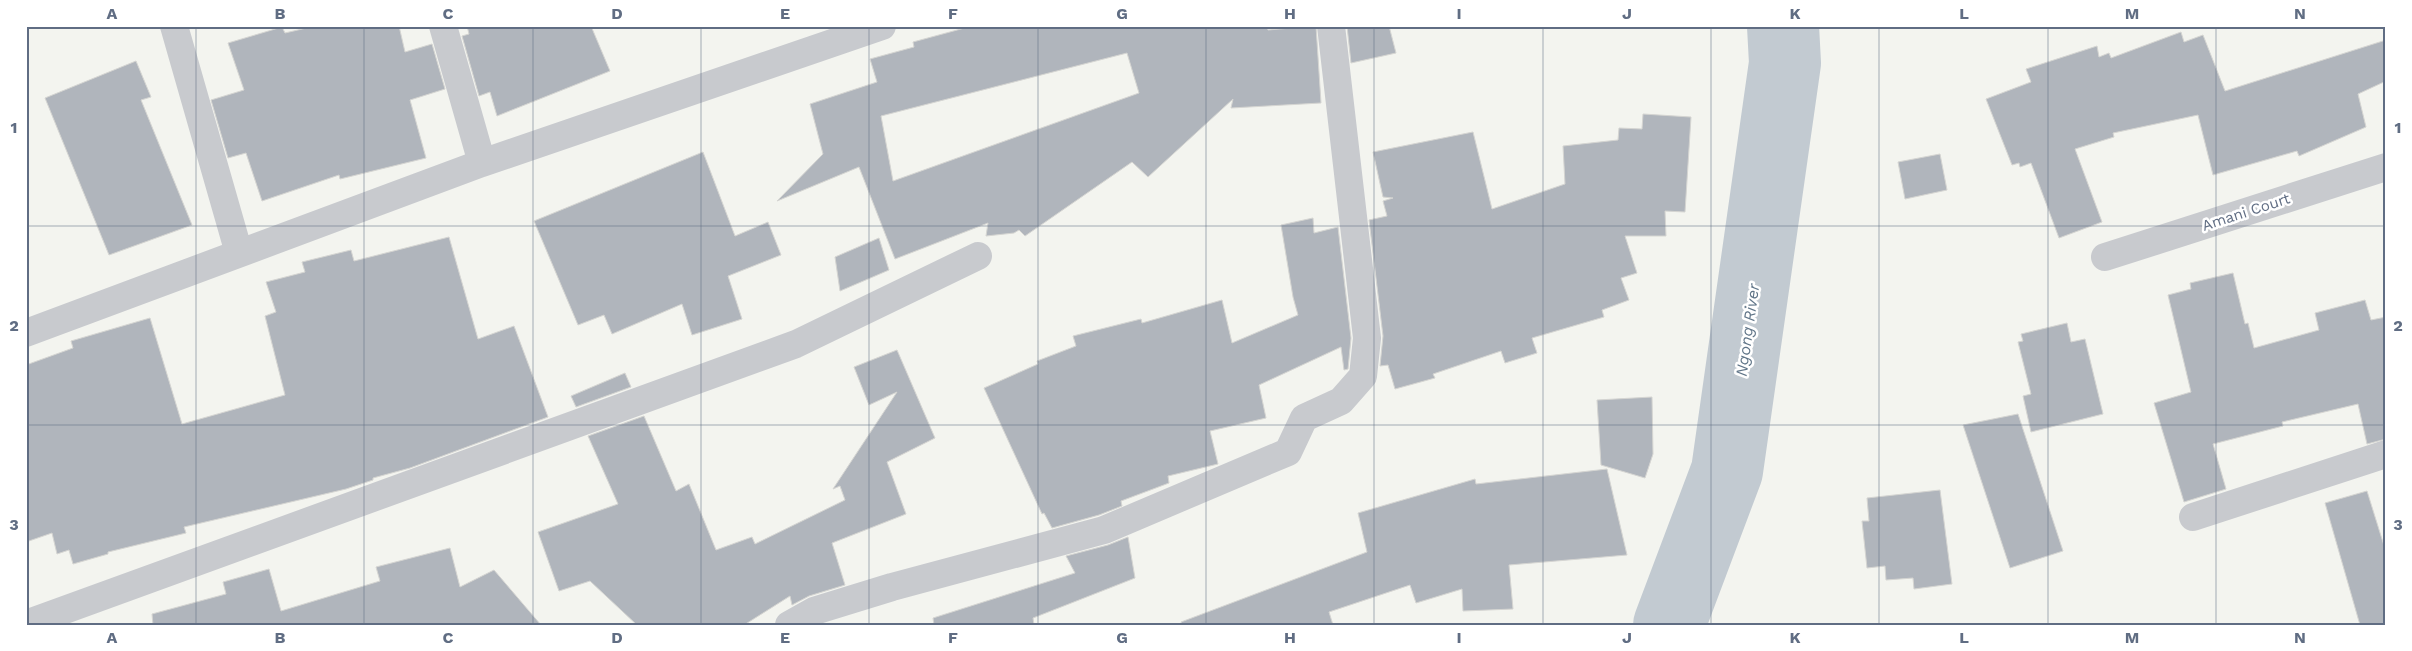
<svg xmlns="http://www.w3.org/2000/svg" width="2412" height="651" font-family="'Work Sans',sans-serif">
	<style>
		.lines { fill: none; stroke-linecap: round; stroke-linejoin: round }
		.river { stroke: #c2cad1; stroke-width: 72 }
		.building { fill: #b0b5bc; stroke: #d5d5d2; fill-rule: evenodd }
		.minor { stroke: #c8cace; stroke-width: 28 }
		.grid { fill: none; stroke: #606d83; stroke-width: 1; stroke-opacity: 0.55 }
		.labels { text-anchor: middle; stroke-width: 5; stroke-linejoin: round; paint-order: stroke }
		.street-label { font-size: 15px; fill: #606d83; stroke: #fff }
		.water-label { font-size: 16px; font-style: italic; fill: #607588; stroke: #fff }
		.neatline { fill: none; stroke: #606d83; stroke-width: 2 }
		.grid-label { font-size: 16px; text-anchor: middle; font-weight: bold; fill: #606d83 }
	</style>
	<rect width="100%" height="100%" fill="#f3f4ef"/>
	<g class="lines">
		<!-- river -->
		<path class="river" d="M 1669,625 L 1727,471 L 1785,63 L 1783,26"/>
	</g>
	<!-- building -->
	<path class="building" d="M 315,26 L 399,26 L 405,52 L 432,44 L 445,89 L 410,100 L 426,158 L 340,179 L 339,175 L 262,201 L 246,153 L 228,158 L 211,100 L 244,90 L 228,43 L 282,27 L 285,33 Z
		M 467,26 L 591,26 L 610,71 L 497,116 L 490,92 L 479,96 L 462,36 L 469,34 Z
		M 972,26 L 1267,26 L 1268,30 L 1316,26 L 1321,103 L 1231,108 L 1233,99 L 1148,177 L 1132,162 L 1025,236 L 1019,230 L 1014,233 L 986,236 L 988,223 L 895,259 L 859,167 L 777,201 L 823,154 L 810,104 L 877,82 L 870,59 L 914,47 L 913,42 ZM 1127,53 L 1139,93 L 893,181 L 881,116 Z
		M 1347,26 L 1389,26 L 1396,53 L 1351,63 Z
		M 2181,32 L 2184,42 L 2203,35 L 2225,91 L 2386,40 L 2386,81 L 2358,94 L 2366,127 L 2299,156 L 2297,151 L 2213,175 L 2198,115 L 2113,133 L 2114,137 L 2075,149 L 2102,222 L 2059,238 L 2031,163 L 2020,167 L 2019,163 L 2012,165 L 1986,99 L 2031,82 L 2026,69 L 2097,46 L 2099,57 L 2109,53 L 2111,58 Z
		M 136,61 L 151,97 L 141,100 L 192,225 L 109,255 L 45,98 Z
		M 1643,114 L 1691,117 L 1685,212 L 1665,211 L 1666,236 L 1625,236 L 1637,273 L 1621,278 L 1629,300 L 1602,310 L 1604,317 L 1532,338 L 1537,353 L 1505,363 L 1501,351 L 1433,374 L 1435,378 L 1395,389 L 1388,365 L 1380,366 L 1383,336 L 1369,220 L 1387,216 L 1383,201 L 1393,198 L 1383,197 L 1373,152 L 1473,132 L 1492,209 L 1565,184 L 1563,146 L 1618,140 L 1619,128 L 1642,129 Z
		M 703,152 L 735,236 L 768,222 L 781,255 L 728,276 L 742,319 L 692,335 L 682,304 L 612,334 L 604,315 L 578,325 L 534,221 Z
		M 1940,154 L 1947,190 L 1905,199 L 1898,162 Z
		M 1313,218 L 1314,233 L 1338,227 L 1351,338 L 1348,369 L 1344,370 L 1341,347 L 1259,385 L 1266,418 L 1210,431 L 1218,464 L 1168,476 L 1169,483 L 1121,501 L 1122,506 L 1099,515 L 1052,528 L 1044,513 L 1042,514 L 984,388 L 1038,364 L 1037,361 L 1076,346 L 1073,336 L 1141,319 L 1142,323 L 1222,300 L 1232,343 L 1298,315 L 1293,297 L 1281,225 Z
		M 449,237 L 478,339 L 514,326 L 548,417 L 410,468 L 373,478 L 373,480 L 346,489 L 184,527 L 186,533 L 108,552 L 108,554 L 73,564 L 69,550 L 57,554 L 52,533 L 26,542 L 26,365 L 73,348 L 71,341 L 150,318 L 182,424 L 285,395 L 265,316 L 276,312 L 266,282 L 305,272 L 302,262 L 351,250 L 354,261 Z
		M 879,238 L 889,270 L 840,291 L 835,257 Z
		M 2233,273 L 2245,324 L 2248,323 L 2254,348 L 2319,330 L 2315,313 L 2365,300 L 2371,320 L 2386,317 L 2386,439 L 2367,444 L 2358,404 L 2282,422 L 2283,426 L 2213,444 L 2226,489 L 2184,502 L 2154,403 L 2191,392 L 2168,295 L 2191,289 L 2190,283 Z
		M 2067,323 L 2071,342 L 2085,339 L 2103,414 L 2031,432 L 2023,396 L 2031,394 L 2018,342 L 2023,341 L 2021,334 Z
		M 897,350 L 935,438 L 887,462 L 906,514 L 832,543 L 845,585 L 809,596 L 792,605 L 790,596 L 744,625 L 637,625 L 590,581 L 559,591 L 538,532 L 618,504 L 588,436 L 644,416 L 676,491 L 689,484 L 716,550 L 752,537 L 755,544 L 845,500 L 840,486 L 833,489 L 897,392 L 869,405 L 854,367 Z
		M 625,373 L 631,387 L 576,407 L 571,396 Z
		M 1652,397 L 1653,454 L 1645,478 L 1601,465 L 1597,400 Z
		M 2018,414 L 2063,551 L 2010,568 L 1963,425 Z
		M 1607,469 L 1627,555 L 1509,565 L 1513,609 L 1463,611 L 1462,589 L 1416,603 L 1410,585 L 1329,612 L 1333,625 L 1182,625 L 1181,622 L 1367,552 L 1358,513 L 1475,479 L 1476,484 Z
		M 1940,490 L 1952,584 L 1914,589 L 1913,578 L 1886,580 L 1885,566 L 1867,568 L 1862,521 L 1869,521 L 1867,498 Z
		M 2367,491 L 2386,552 L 2386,625 L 2360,625 L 2325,503 Z
		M 1128,537 L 1135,578 L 1033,618 L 1034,625 L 934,625 L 933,618 L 1075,573 L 1066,556 L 1108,545 Z
		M 450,548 L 460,587 L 494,570 L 541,625 L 153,625 L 152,614 L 226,594 L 223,582 L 269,569 L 281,611 L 380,581 L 376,567 Z"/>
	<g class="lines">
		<!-- minor -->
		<path class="minor" d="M 174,26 L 239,253
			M 443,26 L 482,163
			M 2105,257 L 2386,167
			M 26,333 L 482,163 L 882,26
			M 2193,517 L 2386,454
			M 26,624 L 796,344 L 978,256
			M 789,625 L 814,611 L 892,587 L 1104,530 L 1288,452 L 1304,418 L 1341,401 L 1363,376 L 1367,338 L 1331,26"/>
	</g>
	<!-- grid -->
	<path class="grid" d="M 196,26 L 196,625M 364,26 L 364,625M 533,26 L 533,625M 701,26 L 701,625M 869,26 L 869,625M 1038,26 L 1038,625M 1206,26 L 1206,625M 1374,26 L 1374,625M 1543,26 L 1543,625M 1711,26 L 1711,625M 1879,26 L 1879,625M 2048,26 L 2048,625M 2216,26 L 2216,625M 26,226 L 2386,226M 26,425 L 2386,425"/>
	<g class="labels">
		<!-- street labels -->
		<g class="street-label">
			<text transform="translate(2246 212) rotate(-18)" y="5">Amani Court</text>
		</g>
		<!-- water labels -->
		<g class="water-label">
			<text transform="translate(1747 330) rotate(-82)" y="6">Ngong River</text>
		</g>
	</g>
	<!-- border -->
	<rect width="2412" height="651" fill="none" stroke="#ffffff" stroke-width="55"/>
	<rect x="28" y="28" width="2356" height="596" class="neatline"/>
	<g class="grid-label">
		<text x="112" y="19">A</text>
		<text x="280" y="19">B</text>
		<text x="448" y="19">C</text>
		<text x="617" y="19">D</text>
		<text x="785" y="19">E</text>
		<text x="953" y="19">F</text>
		<text x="1122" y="19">G</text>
		<text x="1290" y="19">H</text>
		<text x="1459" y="19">I</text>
		<text x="1627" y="19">J</text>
		<text x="1795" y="19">K</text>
		<text x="1964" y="19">L</text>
		<text x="2132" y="19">M</text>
		<text x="2300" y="19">N</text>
		<text x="14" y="133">1</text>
		<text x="2398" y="133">1</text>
		<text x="14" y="331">2</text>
		<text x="2398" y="331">2</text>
		<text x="14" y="530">3</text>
		<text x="2398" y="530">3</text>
		<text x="112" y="643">A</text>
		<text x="280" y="643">B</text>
		<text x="448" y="643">C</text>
		<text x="617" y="643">D</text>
		<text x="785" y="643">E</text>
		<text x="953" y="643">F</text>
		<text x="1122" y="643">G</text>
		<text x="1290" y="643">H</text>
		<text x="1459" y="643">I</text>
		<text x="1627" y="643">J</text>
		<text x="1795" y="643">K</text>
		<text x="1964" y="643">L</text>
		<text x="2132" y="643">M</text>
		<text x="2300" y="643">N</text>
	</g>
</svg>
